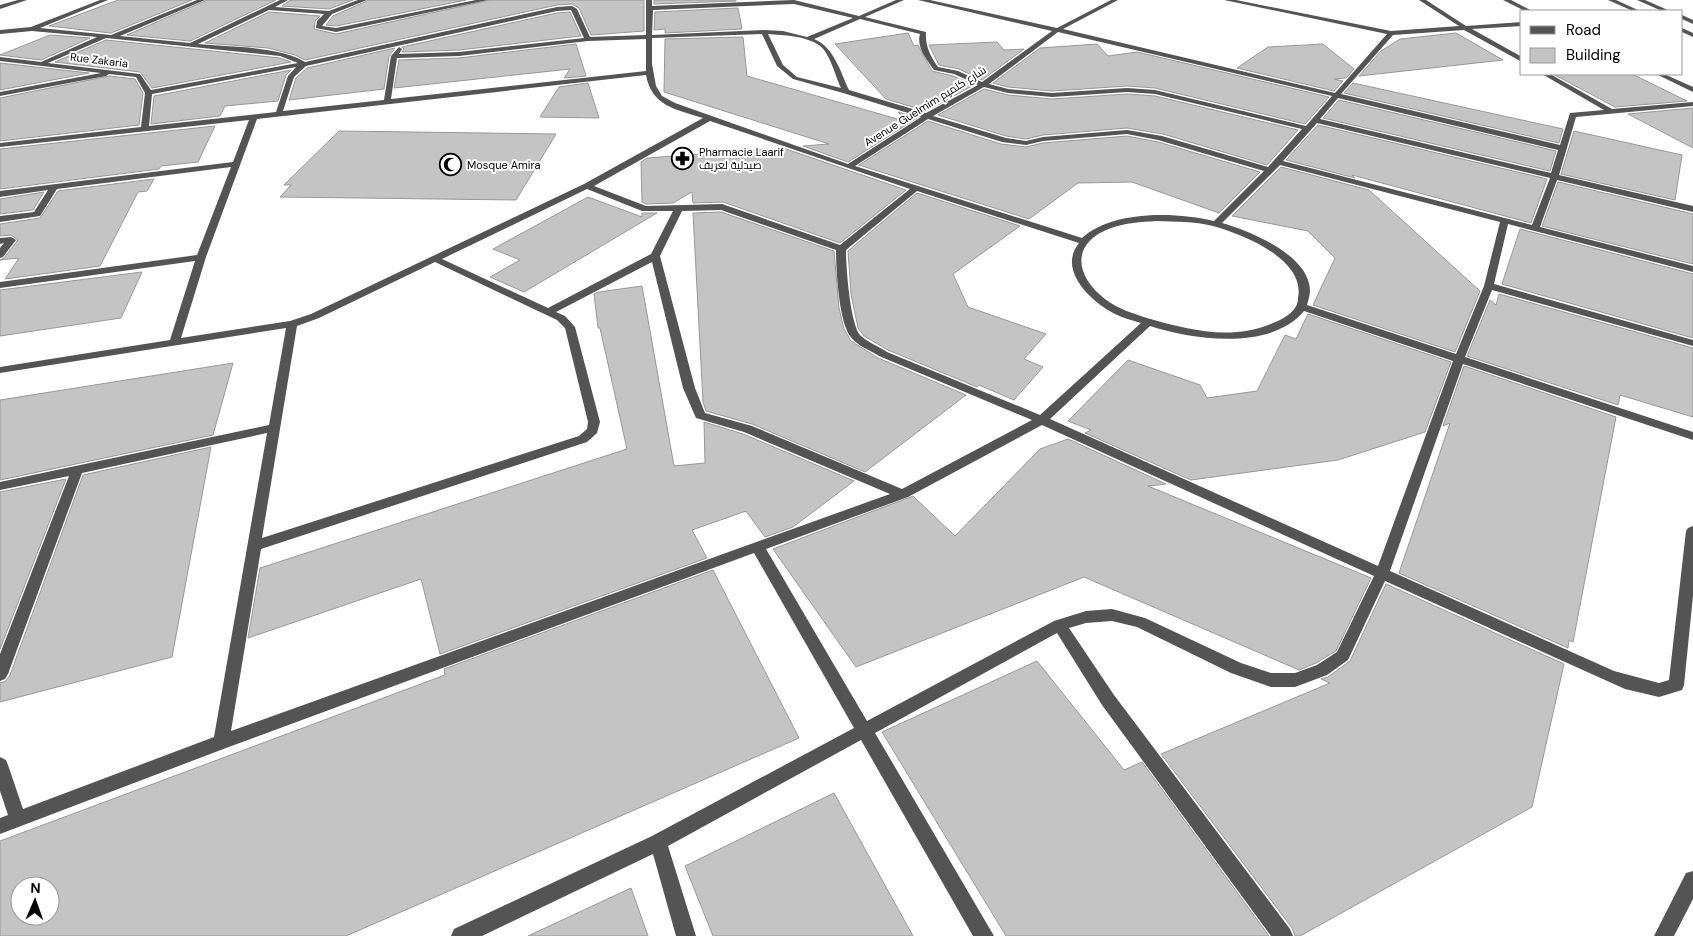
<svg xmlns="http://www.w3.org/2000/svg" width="1693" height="936" font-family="'DM Sans',Cairo,sans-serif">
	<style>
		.building { fill: #c4c4c4; stroke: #989898; fill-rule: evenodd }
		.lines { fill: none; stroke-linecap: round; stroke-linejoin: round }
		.minor { fill: #545454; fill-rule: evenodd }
		.labels { text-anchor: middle; stroke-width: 4; stroke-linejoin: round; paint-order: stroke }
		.far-street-label { font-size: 11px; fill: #000; stroke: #fff }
		.far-poi-label { font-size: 11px; fill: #000; stroke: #fff; text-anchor: start }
	</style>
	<rect width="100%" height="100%" fill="#fff"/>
	<!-- building -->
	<path class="building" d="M 118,0 L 192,0 L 111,33 L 49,26 Z
		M 207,0 L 276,0 L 190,41 L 127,35 Z
		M 290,0 L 353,0 L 329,9 L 282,6 Z
		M 369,0 L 466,0 L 336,26 L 326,25 L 333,16 Z
		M 490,0 L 644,0 L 644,31 L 591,35 L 579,8 L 572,4 L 557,5 L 305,60 L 295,55 L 268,48 L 205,43 L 269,12 L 320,16 L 315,21 L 314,29 L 336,34 Z
		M 654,0 L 736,0 L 736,1 L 654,4 Z
		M 738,8 L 742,29 L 665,33 L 665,29 L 654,30 L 655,12 Z
		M 570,12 L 581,36 L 459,50 L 402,52 L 404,49 L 402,47 L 557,13 Z
		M 908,33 L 914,46 L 918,45 L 932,71 L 953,76 L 974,85 L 926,111 L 886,99 L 835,44 Z
		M 1456,33 L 1503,60 L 1359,76 L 1381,51 L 1400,39 Z
		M 50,35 L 90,38 L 41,60 L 0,55 Z
		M 743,37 L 747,76 L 908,122 L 898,112 L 917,118 L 848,162 L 803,146 L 829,144 L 664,92 L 665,39 Z
		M 106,40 L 280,58 L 291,62 L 152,88 L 140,72 L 55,62 Z
		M 997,42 L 1004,50 L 1024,49 L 982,80 L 959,69 L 939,65 L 929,45 Z
		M 576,44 L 586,76 L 564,78 L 570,69 L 394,88 L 399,60 L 459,58 Z
		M 1097,44 L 1108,56 L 1137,52 L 1329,97 L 1305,124 L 1155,88 L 1127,86 L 1052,91 L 1008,87 L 993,83 L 1040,48 Z
		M 1323,44 L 1354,69 L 1346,78 L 1334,79 L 1343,81 L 1334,91 L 1237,68 L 1268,47 Z
		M 395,48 L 389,56 L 384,89 L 289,100 L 296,78 L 307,68 Z
		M 0,63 L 89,73 L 0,90 Z
		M 291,70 L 286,75 L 278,101 L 225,106 L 220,116 L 151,124 L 154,96 Z
		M 1553,74 L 1632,74 L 1687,101 L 1615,107 Z
		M 109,76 L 135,79 L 143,93 L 139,125 L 0,141 L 0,98 Z
		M 588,83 L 599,118 L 540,117 L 559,87 Z
		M 1353,83 L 1563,129 L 1559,143 L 1344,93 Z
		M 984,89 L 1008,95 L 1052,99 L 1127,94 L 1155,96 L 1298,130 L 1267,165 L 1163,134 L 1127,128 L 1043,135 L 1026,139 L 1006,136 L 938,115 Z
		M 1339,100 L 1556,151 L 1550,171 L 1323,118 Z
		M 1693,108 L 1693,148 L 1628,114 Z
		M 928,121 L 1001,144 L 1026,147 L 1043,143 L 1127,136 L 1158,142 L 1260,172 L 1219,213 L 1132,182 L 1078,183 L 1029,219 L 859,165 Z
		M 1318,125 L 1547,179 L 1531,223 L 1352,175 L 1355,178 L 1286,160 Z
		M 215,126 L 198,162 L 161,166 L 159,169 L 0,189 L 0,149 Z
		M 339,131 L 556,134 L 516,200 L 280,197 L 291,185 L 284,185 Z
		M 1574,131 L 1682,155 L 1675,200 L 1561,174 Z
		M 783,148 L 906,190 L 840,243 L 723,202 L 693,203 L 692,192 L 673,203 L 646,204 L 642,202 L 641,162 L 647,158 Z
		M 1281,167 L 1369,190 L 1480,291 L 1455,352 L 1313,305 L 1335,258 L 1308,231 L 1232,216 Z
		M 154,179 L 147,191 L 138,192 L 100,266 L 5,279 L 19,258 L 0,260 L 4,258 L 18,240 L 11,235 L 0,236 L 0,224 L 40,218 L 58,191 Z
		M 1558,182 L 1693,214 L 1693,264 L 1542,226 Z
		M 44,192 L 33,210 L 0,214 L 0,199 Z
		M 917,193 L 1020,226 L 953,274 L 968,307 L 1046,334 L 1024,359 L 1043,367 L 1014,400 L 979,385 L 977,387 L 888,350 L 864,336 L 858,328 L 851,294 L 848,251 Z
		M 588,197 L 642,217 L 642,213 L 657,213 L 524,292 L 490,277 L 520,260 L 493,249 Z
		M 721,212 L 834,251 L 839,308 L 844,329 L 851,341 L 878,358 L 966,395 L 865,472 L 752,424 L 706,411 L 703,402 L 693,213 Z
		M 1520,229 L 1693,274 L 1693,338 L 1502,284 Z
		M 142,272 L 121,318 L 0,336 L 0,290 Z
		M 642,286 L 674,466 L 705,463 L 704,422 L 743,434 L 854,481 L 793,527 L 765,537 L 746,511 L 692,530 L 707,558 L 440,654 L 421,579 L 248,638 L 260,568 L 627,449 L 600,328 L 598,328 L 594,294 L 599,292 Z
		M 1499,294 L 1693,348 L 1693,417 L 1620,395 L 1618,405 L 1467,356 L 1490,300 L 1496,305 Z
		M 1308,314 L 1451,362 L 1425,432 L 1338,460 L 1191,480 L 1085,433 L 1091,430 L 1068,421 L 1128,360 L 1200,385 L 1207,398 L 1257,391 L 1285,335 L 1296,339 Z
		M 233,363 L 213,435 L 0,480 L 0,400 Z
		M 1464,366 L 1616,417 L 1573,642 L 1569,640 L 1568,648 L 1399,573 L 1450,423 L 1443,426 Z
		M 1068,439 L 1166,484 L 1148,486 L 1371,578 L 1336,651 L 1316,663 L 1299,670 L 1084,577 L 856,667 L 773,549 L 913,496 L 955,536 L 1040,449 Z
		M 211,447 L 172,657 L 0,702 L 0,683 L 6,681 L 10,675 L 83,475 Z
		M 66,479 L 0,649 L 0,492 Z
		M 713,570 L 799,738 L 346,936 L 0,936 L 0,841 L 445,675 L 444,669 ZM 20,886 L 50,886 L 50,916 L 20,916 Z
		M 1386,584 L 1564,664 L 1532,807 L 1300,936 L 1295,936 L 1292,928 L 1161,754 L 1330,683 L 1321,679 L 1328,677 L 1350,661 Z
		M 1037,661 L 1124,770 L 1142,762 L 1269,936 L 1006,936 L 882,732 Z
		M 834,793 L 913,936 L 713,936 L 685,866 Z
		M 631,888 L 648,936 L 528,936 Z"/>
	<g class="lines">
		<!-- minor -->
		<path class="minor" d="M 18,0 L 27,0 L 0,9 L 0,5 Z
			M 100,0 L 108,0 L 40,28 L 111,35 L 197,0 L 205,0 L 120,36 L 190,43 L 280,0 L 288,0 L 275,7 L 329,11 L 358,0 L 367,0 L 332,14 L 322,26 L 336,28 L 476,0 L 488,0 L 336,32 L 316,28 L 317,21 L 324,14 L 269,10 L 198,44 C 229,47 279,46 305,62 L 557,7 L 572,6 L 577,9 L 590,37 L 646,35 L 646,0 L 652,0 L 652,6 L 794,0 L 859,16 L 896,0 L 904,0 L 865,17 L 926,32 C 925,45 930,56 938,67 L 958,71 L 982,82 L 1052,31 L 918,0 L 930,0 L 1057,28 L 1111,0 L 1118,0 L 1063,29 L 1335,93 L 1387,34 L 1224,0 L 1236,0 L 1391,31 L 1459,26 L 1419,0 L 1426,0 L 1466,26 L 1522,22 L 1522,26 L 1472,29 L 1522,57 L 1522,62 L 1464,30 L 1393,35 L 1341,94 L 1560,145 L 1570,113 L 1604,110 L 1542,74 L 1550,74 L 1612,109 L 1693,102 L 1693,106 L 1576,117 L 1559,175 L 1693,206 L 1693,212 L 1557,180 L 1540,227 L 1693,266 L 1693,272 L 1508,224 L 1494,284 L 1693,340 L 1693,346 L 1492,290 L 1465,357 L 1693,432 L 1693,440 L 1463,364 L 1390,571 L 1614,671 L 1659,683 L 1669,680 L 1686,531 L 1688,528 L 1693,526 L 1693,596 L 1684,685 L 1682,690 L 1659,697 L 1625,689 L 1385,581 L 1348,660 L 1327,675 L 1295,687 L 1271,687 L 1231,673 L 1137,627 L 1112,621 L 1086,623 L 1069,628 L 1114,695 L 1290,929 L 1293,936 L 1271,936 L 1102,705 L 1057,633 L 875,733 L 994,936 L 973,936 L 861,740 L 668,846 L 696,936 L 676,936 L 653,854 L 482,936 L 451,936 L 454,929 L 652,836 L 854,728 L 754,553 L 226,748 L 0,834 L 0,818 L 8,815 L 0,791 L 0,757 L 6,760 L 8,765 L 23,809 L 214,737 L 267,433 L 82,473 L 8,674 L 5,679 L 0,681 L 0,654 L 69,476 L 0,490 L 0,482 L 269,425 L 286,328 L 0,373 L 0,367 L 170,340 L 195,261 L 0,288 L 0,282 L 197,255 L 231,167 L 57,189 L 40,216 L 0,222 L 0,216 L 34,212 L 48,190 L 0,197 L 0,191 L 233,162 L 249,120 L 0,147 L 0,143 L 141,127 L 145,93 L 136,77 L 109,74 L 106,76 L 0,96 L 0,92 L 101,73 L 0,61 L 0,57 L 41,62 L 97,37 L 32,31 L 0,34 L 0,30 L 31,27 ZM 794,4 L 853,18 L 807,37 L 783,31 L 764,30 L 652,35 L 653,10 ZM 571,10 L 584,38 L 459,52 L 399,54 L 402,49 L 399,47 L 391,56 L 384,100 L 283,111 L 294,77 L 306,66 L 557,11 ZM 860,19 L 920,34 C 916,47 927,60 934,70 L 954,74 L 978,85 L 926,113 L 849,90 C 840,71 834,47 814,39 ZM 1058,32 L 1332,96 L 1306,126 L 1155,90 L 1127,88 L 1052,93 L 1008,89 L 989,84 ZM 762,34 L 777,66 L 793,79 L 843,93 L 921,117 L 848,164 L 675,103 L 662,96 L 656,86 L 652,64 L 652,38 ZM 768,34 C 783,35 806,36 819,45 C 830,53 835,75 841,88 L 797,77 L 783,65 ZM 106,38 L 280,56 L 298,63 L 151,90 L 140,74 L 48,63 ZM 646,39 L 646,71 L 391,99 L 397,58 L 459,56 L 588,41 ZM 296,67 L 288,76 L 276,112 L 149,126 L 152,94 ZM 646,75 C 652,107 676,109 703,118 L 584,184 L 311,314 L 290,321 L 181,338 L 206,257 L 257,119 ZM 984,87 L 1008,93 L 1052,97 L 1127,92 L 1155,94 L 1302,129 L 1268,167 L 1162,136 L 1127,130 L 1043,137 L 1026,141 L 1006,138 L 933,116 ZM 1338,98 L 1558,150 L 1551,173 L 1320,119 ZM 928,119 L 1002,142 L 1026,145 L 1043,141 L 1127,134 L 1158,140 L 1264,171 L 1214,221 C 1176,212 1113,210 1082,238 L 855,166 ZM 710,121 L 910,189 L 840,245 L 722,204 L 646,206 L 594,186 ZM 1317,123 L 1550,178 L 1532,225 L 1283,161 ZM 1280,165 L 1500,222 L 1484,286 L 1456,354 L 1307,305 C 1308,301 1310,295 1310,290 C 1309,255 1250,231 1222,223 ZM 587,189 L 642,211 L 673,211 L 651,254 L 548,308 L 442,259 ZM 917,191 L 1079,243 C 1057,270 1091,302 1115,314 C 1123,318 1132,320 1141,323 L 1040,415 L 887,352 C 878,346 867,342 860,335 C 850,323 846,267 846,250 ZM 721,210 L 836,250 C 836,270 839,321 850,336 C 857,346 870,350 879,356 L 1032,420 L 902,489 L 752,426 L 705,413 L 695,388 L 660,256 L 682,211 ZM 1156,221 C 1175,222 1194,221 1213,226 C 1242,234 1306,259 1298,298 C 1298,302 1297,305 1295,308 C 1290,315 1281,320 1273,323 C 1231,341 1189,330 1147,318 C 1132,313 1118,309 1105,299 C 1075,276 1070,243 1111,228 C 1125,223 1141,222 1156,221 ZM 435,262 L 557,320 L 565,328 L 588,422 L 587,429 L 579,436 L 262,538 L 297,326 L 319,318 ZM 652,262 L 683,388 L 696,418 L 744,432 L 890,494 L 231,731 L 261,549 L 587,442 L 597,433 L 600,422 L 575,327 L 565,316 L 556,312 ZM 1304,311 L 1453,361 L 1378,566 L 1050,419 L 1150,326 C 1193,340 1271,351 1304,311 ZM 1042,425 L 1374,576 L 1337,652 L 1317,665 L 1295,673 L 1271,673 L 1241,663 L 1145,618 L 1112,609 L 1086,611 L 1054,621 L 867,721 L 766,549 L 908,497 Z
			M 1503,0 L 1511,0 L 1532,11 L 1525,11 Z
			M 1608,0 L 1616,0 L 1640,11 L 1633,11 Z
			M 1637,0 L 1645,0 L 1670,11 L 1662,11 Z
			M 1682,15 L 1693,20 L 1693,24 L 1682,19 Z
			M 1682,28 L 1693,33 L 1693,37 L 1682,32 Z
			M 1656,74 L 1664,74 L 1693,87 L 1693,92 Z
			M 11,237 L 16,240 L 3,257 L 0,258 L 0,248 L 4,243 L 0,244 L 0,238 Z
			M 1693,871 L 1693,899 L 1674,936 L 1654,936 L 1686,873 Z"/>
	</g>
	<!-- icons -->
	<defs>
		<symbol id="pharmacy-ring" viewBox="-11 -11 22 22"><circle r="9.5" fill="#fff" stroke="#000" stroke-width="1.5"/><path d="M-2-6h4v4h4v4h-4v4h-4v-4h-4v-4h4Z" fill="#000"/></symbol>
		<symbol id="mosque-ring" viewBox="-11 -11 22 22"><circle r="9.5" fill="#fff" stroke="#000" stroke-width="1.5"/><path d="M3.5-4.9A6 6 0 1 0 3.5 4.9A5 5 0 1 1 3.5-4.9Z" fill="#000"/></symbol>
	</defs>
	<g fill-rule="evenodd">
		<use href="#pharmacy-ring" x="670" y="146" width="25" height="25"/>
		<use href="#mosque-ring" x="438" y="152" width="25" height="25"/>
	</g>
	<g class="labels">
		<!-- far-street labels -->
		<g class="far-street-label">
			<text transform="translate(99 60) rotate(7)" y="4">Rue Zakaria</text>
			<text transform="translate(925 106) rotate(-32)" y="4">Avenue Guelmim شارع كلميم</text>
		</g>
		<!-- far-poi labels -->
		<g class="far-poi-label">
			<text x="699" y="156">Pharmacie Laarif<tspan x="699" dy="13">صيدلية لعريف</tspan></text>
			<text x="467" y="169">Mosque Amira</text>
		</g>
	</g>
	<!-- legend -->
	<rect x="1520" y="10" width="162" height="65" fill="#ffffff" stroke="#999999"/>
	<rect x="1530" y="26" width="25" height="8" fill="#545454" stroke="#999999"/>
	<text x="1566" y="35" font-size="15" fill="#000000">Road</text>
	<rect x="1530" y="48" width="25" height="15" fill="#c4c4c4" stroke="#999999"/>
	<text x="1566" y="60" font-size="15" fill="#000000">Building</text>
	<!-- north arrow -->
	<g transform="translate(35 901) rotate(2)"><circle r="24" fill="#ffffff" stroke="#999999"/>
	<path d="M0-4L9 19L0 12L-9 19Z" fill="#000000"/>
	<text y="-8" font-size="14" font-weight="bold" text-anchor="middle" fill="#000000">N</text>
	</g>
</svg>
